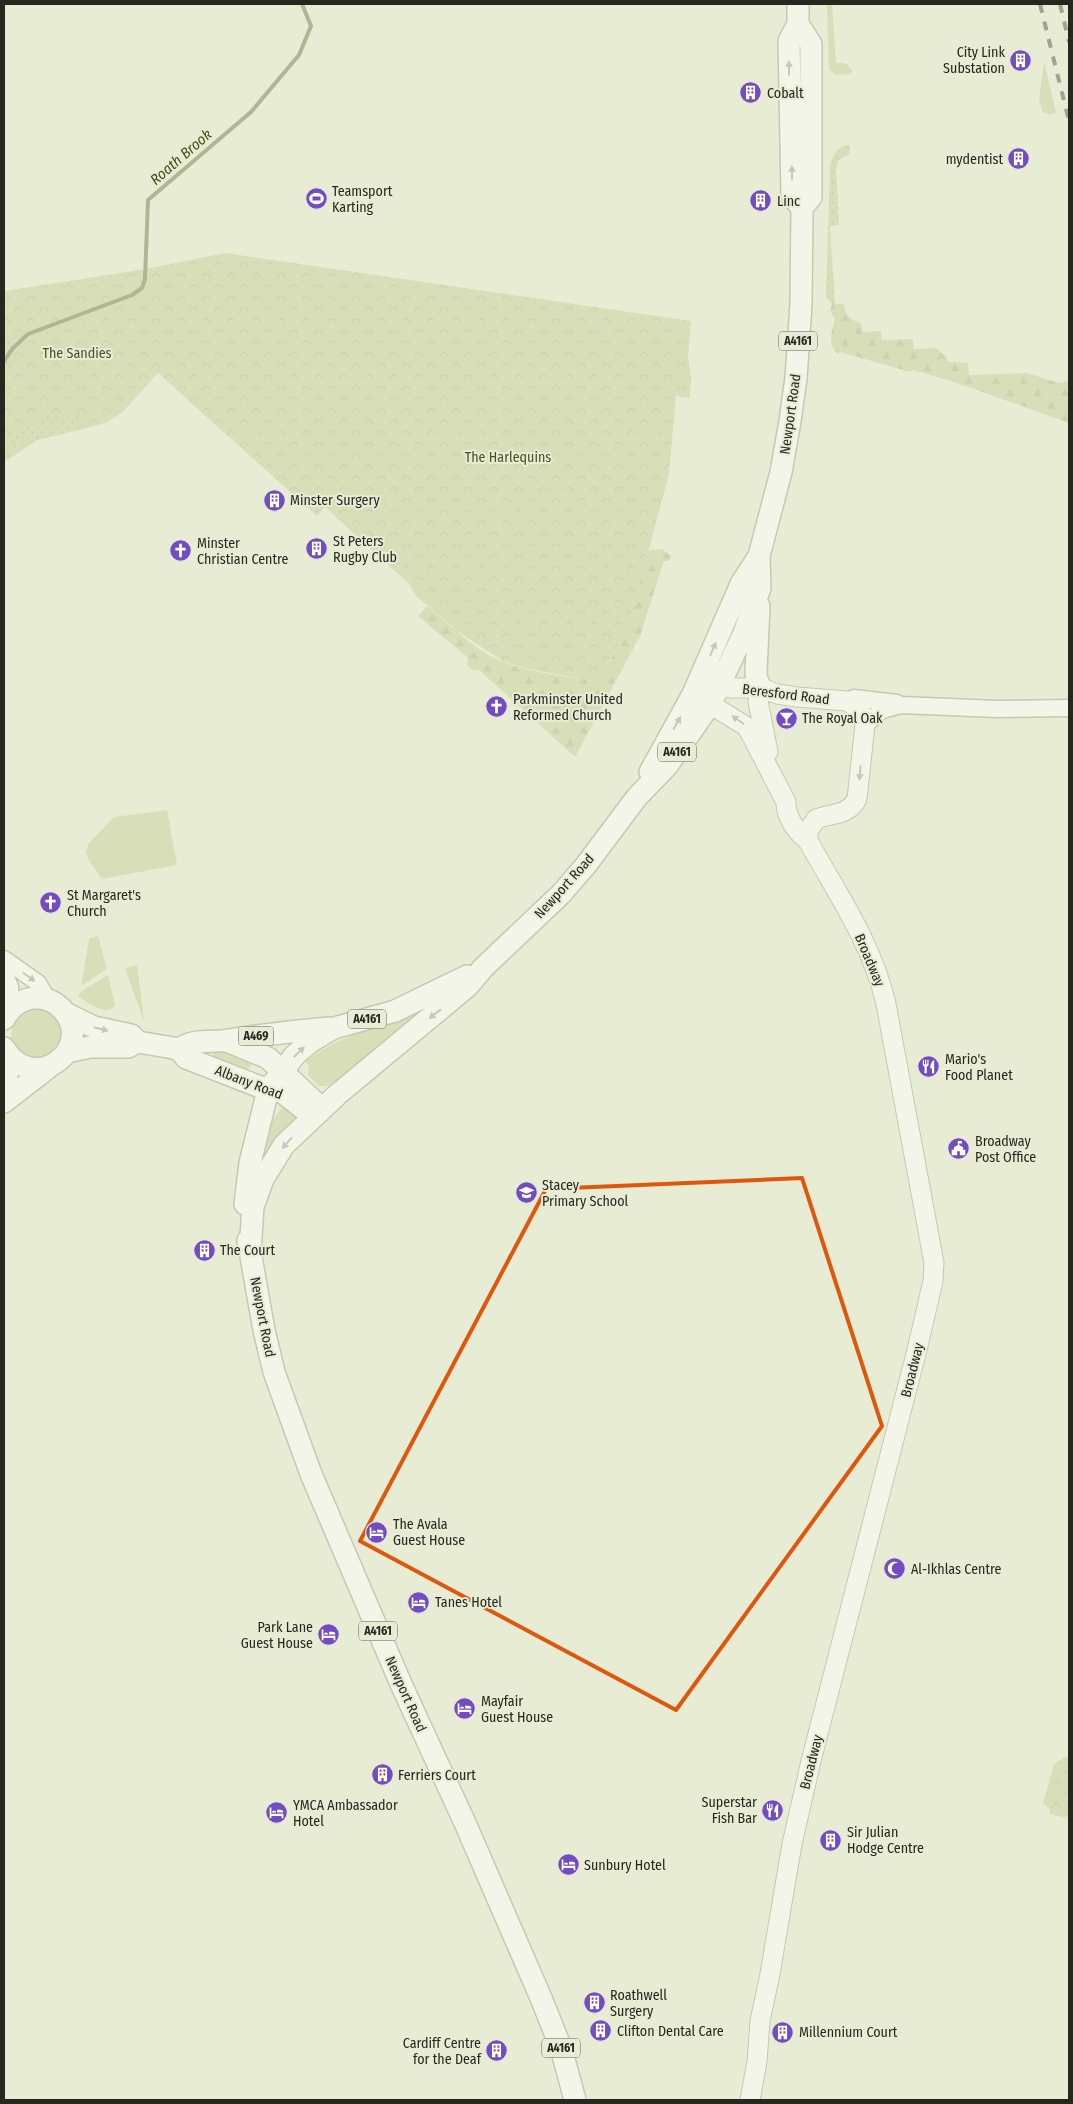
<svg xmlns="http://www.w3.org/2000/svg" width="1073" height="2104" font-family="'Fira Sans Condensed',sans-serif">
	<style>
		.grass { fill: #c6ce96 }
		.forest { fill: url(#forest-firs) }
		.park { fill: url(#park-crowns) }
		.garden { fill: url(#garden-dots) }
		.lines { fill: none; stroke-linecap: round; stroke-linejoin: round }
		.stream { stroke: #6d7341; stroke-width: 4 }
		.tertiary-casing { stroke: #999d87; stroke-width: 19 }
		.secondary-casing { stroke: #999d87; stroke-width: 21 }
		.primary-casing { stroke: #999d87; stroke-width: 24 }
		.tertiary { stroke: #fff; stroke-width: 16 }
		.secondary { stroke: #fff; stroke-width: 19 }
		.primary { stroke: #fff; stroke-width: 21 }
		.rail { stroke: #47493e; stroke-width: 4; stroke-dasharray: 9 9; stroke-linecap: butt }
		.oneway { fill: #9d9e9a }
		.marked { fill: none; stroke: #de570d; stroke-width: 4; stroke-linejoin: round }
		.labels { text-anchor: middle; stroke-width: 4; stroke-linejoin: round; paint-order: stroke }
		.shield { fill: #e8ecd5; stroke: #606356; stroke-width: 1 }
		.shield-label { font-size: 12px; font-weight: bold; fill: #26281f }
		.poi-label { font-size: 14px; fill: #26281f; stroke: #e8ecd5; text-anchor: start }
		.park-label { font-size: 14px; fill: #4c511f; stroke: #e8ecd5 }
		.street-label { font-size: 14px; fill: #26281f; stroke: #e8ecd5 }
		.water-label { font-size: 15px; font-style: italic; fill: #484d1a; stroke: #e8ecd5 }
	</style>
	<defs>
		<pattern id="forest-firs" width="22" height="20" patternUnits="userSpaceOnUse" patternTransform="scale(1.25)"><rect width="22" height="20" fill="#c6ce96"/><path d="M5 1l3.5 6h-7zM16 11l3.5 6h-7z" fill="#aab181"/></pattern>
		<pattern id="park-crowns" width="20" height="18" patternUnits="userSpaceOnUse" patternTransform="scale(1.25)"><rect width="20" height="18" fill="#c6ce96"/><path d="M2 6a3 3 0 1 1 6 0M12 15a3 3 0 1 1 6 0" fill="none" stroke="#aab181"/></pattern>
		<pattern id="garden-dots" width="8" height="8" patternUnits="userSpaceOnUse" patternTransform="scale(1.25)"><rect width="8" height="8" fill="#c6ce96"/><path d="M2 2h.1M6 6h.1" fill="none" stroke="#aab181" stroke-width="1.8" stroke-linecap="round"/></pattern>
	</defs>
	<rect width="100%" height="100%" fill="#e8ecd5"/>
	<!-- grass -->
	<path class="grass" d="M 827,4 L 832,4 L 836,63 C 844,63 848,62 852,71 L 851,74 L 836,75 L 829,70 Z
		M 1044,61 L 1056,113 L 1049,115 L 1043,112 L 1039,101 Z
		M 167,810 L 177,865 L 102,879 L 88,859 L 86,853 L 88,844 L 114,817 Z
		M 98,936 L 107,969 L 81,986 L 89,939 Z
		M 137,965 L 144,1019 L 143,1019 L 125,968 Z
		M 108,975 L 115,1005 C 108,1018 87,1002 78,996 L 80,992 Z
		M 39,1007 C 74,1017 64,1050 35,1061 L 11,1048 C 9,1027 17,1010 39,1007 Z
		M 421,1010 L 422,1013 L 339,1081 L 337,1080 L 327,1086 L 319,1086 L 308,1075 L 309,1067 L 306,1061 C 338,1035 383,1027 421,1010 Z
		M 212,1050 L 222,1050 L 257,1060 L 243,1073 L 215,1063 Z
		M 283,1106 L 303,1118 L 255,1182 L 268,1117 L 274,1118 Z"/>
	<!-- forest -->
	<path class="forest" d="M 832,304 L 844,304 C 845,314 851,321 861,323 L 862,332 L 881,331 L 882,340 L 913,339 L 914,349 L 936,348 L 946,357 L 949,362 L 968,363 L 969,375 L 1027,373 L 1059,383 L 1069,381 L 1069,423 L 954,382 L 913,370 L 910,372 L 840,352 L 837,354 C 827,341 832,333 835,319 L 830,311 Z
		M 662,549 L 671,556 L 669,561 L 664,561 L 640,636 L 575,757 L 479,670 L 474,671 L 467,665 L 468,658 L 418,616 L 427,606 C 449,624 479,654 506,663 C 533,673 564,676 593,681 L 612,657 L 627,629 L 649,550 Z"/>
	<!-- park -->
	<path class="park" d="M 225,253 L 691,321 L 688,357 L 691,377 L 690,398 L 676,396 L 669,474 L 631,616 C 624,641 609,661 593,681 L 528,669 L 504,662 L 457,631 L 415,595 L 410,585 L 325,507 L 317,516 L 158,373 L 123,412 L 106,423 L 37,440 L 4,462 L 4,291 L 146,269 Z
		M 1069,1755 L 1069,1816 L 1062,1817 L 1050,1814 L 1049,1808 L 1043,1803 L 1054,1764 Z"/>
	<!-- garden -->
	<path class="garden" d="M 845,145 L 850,145 L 850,154 L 839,160 L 836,169 L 839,225 L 830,226 L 835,304 L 832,304 L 826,296 L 830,169 C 831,157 835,150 845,145 Z
		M 60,413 L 84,417 L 87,428 L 37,440 L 25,447 L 9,443 C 23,426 39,418 60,413 Z"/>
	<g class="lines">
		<!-- stream -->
		<path class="stream" d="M 4,361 L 13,348 L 28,334 L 132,295 L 142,288 L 145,279 L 148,200 L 251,112 L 299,55 L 311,26 L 302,4"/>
		<defs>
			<path id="tertiary" d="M 847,701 L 854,698 L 897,703
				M 865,725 L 882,710 L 901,705 L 997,709 L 1069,708
				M 4,959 L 38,983 L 48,1000
				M 4,973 L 10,987 L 11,1009"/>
			<path id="secondary" d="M 705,683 L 730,688 L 761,688 L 777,694 L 797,697 L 847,701 L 857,708 L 864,717 L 865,725 L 857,799 C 848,816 831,813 816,819 L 808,831 L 808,841
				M 761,688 L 758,701 L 768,752
				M 697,696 L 747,727 L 786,802 C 786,818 796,831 808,841 C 837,893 873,945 886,1004 L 934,1263 L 933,1281 L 917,1350 L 811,1761 L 792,1844 L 770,1974 L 760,2021 L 757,2062 L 750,2100"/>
			<path id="primary" d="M 798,4 L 798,24 L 789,41 L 792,196 L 802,208
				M 759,606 L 756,672 L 757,680 L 761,688
				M 650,772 L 693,694 L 741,584 L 759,556
				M 65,1013 L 94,1027 L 131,1035 L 138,1042 L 179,1049 C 196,1038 210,1043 228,1040 C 261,1035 295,1031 329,1028
				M 4,1019 C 11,1007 23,997 38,998 C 47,998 56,1003 62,1009 C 97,1046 35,1098 4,1048
				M 227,1041 L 268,1058 L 321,1108
				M 179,1049 L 186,1058 L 268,1090 L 282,1092 L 305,1110 L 322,1109
				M 67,1052 L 90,1047 L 128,1047 L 137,1042
				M 4,1086 L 7,1076 L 10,1058
				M 4,1102 L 48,1068
				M 245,1204 L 250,1163 L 268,1090 L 295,1055 L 310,1042 L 334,1028 L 395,1011 L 467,976
				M 248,1240 L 264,1330 L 274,1372 L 311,1474 L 401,1684 L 465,1823 L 541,1998 L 561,2048 L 575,2100
				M 250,1252 L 253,1207 L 263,1179 L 284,1145 L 338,1094 L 468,986 L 483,968 L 561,894 L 586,865 L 637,797 L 667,766 L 711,703 L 744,633 L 760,588 L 759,556 L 781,472 L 790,421 L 796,378 L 801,304 L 802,208 L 811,197 L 811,44 L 798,24"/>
		</defs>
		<!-- tertiary casing -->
		<use href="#tertiary" class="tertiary-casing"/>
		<!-- secondary casing -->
		<use href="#secondary" class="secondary-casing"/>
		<!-- primary casing -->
		<use href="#primary" class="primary-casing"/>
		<!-- tertiary -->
		<use href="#tertiary" class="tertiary"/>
		<!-- secondary -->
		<use href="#secondary" class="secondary"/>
		<!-- primary -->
		<use href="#primary" class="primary"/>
		<!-- rail -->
		<path class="rail" d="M 1040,4 L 1069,121
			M 1060,4 L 1069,42"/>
	</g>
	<!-- one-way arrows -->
	<defs><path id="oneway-solid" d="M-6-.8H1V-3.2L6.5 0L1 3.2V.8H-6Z" transform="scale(1.25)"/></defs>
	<g class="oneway">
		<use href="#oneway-solid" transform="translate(789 68) rotate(-90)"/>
		<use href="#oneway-solid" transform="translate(792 173) rotate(-91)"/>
		<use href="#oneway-solid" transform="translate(713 649) rotate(-67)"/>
		<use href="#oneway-solid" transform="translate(738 720) rotate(-145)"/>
		<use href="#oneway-solid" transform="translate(677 723) rotate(-60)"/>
		<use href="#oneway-solid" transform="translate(860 773) rotate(95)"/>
		<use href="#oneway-solid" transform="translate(29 977) rotate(36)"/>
		<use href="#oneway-solid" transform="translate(435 1014) rotate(142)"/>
		<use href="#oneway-solid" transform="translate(101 1029) rotate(14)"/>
		<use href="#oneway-solid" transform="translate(299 1052) rotate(-44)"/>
		<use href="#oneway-solid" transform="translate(287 1143) rotate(131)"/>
	</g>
	<!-- marked area -->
	<path d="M0 0H1073V2104H0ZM 802,1178 L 882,1426 L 676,1710 L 360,1541 L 546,1189 Z" fill="#e8ecd5" fill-opacity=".55" fill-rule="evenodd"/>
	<path class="marked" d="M 802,1178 L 882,1426 L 676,1710 L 360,1541 L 546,1189 Z"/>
	<!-- icons -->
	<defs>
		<symbol id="building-disc" viewBox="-11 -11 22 22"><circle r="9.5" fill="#734bc3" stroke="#e8ecd5"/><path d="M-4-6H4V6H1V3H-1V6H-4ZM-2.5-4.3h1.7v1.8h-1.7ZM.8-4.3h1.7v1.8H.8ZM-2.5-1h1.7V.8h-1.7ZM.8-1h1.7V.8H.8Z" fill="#fff"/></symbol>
		<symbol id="stadium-disc" viewBox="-11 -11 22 22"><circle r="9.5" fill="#734bc3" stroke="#e8ecd5"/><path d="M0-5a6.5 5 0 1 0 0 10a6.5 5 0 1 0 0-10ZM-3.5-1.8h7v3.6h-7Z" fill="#fff"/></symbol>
		<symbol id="church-disc" viewBox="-11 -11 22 22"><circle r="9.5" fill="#734bc3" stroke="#e8ecd5"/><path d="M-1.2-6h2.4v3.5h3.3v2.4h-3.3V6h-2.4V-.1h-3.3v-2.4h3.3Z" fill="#fff"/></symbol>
		<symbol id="bar-disc" viewBox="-11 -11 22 22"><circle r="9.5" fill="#734bc3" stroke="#e8ecd5"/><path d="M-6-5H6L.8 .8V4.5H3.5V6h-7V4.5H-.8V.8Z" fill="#fff"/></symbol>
		<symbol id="restaurant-disc" viewBox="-11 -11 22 22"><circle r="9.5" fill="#734bc3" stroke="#e8ecd5"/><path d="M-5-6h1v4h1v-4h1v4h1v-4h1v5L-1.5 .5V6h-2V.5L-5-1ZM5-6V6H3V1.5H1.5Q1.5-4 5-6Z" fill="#fff"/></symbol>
		<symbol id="civic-disc" viewBox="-11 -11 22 22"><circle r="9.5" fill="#734bc3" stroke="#e8ecd5"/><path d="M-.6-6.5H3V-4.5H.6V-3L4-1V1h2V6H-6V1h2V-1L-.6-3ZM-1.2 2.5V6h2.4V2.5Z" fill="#fff"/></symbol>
		<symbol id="school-disc" viewBox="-11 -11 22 22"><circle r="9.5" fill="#734bc3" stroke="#e8ecd5"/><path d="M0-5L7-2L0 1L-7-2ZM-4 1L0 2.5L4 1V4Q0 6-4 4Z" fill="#fff"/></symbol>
		<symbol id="hotel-disc" viewBox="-11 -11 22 22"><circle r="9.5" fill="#734bc3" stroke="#e8ecd5"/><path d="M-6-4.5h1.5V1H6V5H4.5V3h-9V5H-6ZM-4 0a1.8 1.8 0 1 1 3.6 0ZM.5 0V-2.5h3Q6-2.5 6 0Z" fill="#fff"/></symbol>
		<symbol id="mosque-disc" viewBox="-11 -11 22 22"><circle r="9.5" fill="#734bc3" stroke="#e8ecd5"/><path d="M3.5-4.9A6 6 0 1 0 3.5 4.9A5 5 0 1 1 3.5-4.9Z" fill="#fff"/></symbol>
	</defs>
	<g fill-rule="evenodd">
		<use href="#building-disc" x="1008" y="48" width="25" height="25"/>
		<use href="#building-disc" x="738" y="80" width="25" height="25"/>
		<use href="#building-disc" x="1006" y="146" width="25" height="25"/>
		<use href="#stadium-disc" x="304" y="186" width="25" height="25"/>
		<use href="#building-disc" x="748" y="188" width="25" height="25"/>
		<use href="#building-disc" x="262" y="488" width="25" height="25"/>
		<use href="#building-disc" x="304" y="536" width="25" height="25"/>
		<use href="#church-disc" x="168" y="538" width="25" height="25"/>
		<use href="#church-disc" x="484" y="694" width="25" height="25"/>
		<use href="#bar-disc" x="774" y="706" width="25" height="25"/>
		<use href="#church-disc" x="38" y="890" width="25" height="25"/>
		<use href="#restaurant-disc" x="916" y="1054" width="25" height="25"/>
		<use href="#civic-disc" x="946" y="1136" width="25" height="25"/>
		<use href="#school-disc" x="514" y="1180" width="25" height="25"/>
		<use href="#building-disc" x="192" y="1238" width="25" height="25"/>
		<use href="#hotel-disc" x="364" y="1520" width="25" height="25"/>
		<use href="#mosque-disc" x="882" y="1556" width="25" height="25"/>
		<use href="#hotel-disc" x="406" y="1590" width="25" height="25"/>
		<use href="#hotel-disc" x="316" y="1622" width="25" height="25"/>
		<use href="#hotel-disc" x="452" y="1696" width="25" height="25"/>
		<use href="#building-disc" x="370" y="1762" width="25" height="25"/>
		<use href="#restaurant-disc" x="760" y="1798" width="25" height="25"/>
		<use href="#hotel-disc" x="264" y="1800" width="25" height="25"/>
		<use href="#building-disc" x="818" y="1828" width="25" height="25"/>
		<use href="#hotel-disc" x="556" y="1852" width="25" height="25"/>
		<use href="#building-disc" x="582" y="1990" width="25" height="25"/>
		<use href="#building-disc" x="588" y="2018" width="25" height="25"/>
		<use href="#building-disc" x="770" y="2020" width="25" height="25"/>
		<use href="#building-disc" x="484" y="2038" width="25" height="25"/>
	</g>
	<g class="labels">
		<!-- shield labels -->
		<g class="shield">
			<rect x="779" y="331.5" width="38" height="19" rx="4"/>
			<rect x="658" y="742.5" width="38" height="19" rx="4"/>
			<rect x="348" y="1009.5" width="38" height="19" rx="4"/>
			<rect x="238.5" y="1026.5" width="35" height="19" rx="4"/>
			<rect x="359" y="1621.5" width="38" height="19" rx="4"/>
			<rect x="542" y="2038.5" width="38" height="19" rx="4"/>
		</g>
		<g class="shield-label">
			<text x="798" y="345">A4161</text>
			<text x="677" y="756">A4161</text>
			<text x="367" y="1023">A4161</text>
			<text x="256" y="1040">A469</text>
			<text x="378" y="1635">A4161</text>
			<text x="561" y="2052">A4161</text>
		</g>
		<!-- poi labels -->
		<g class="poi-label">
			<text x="1005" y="57" text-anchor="end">City Link<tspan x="1005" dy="16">Substation</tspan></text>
			<text x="767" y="98">Cobalt</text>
			<text x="1003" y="164" text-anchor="end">mydentist</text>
			<text x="332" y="196">Teamsport<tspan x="332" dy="16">Karting</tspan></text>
			<text x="777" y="206">Linc</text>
			<text x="290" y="505">Minster Surgery</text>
			<text x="333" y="546">St Peters<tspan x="333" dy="16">Rugby Club</tspan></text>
			<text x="197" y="548">Minster<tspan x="197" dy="16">Christian Centre</tspan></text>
			<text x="513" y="704">Parkminster United<tspan x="513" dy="16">Reformed Church</tspan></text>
			<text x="802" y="723">The Royal Oak</text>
			<text x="67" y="900">St Margaret's<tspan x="67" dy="16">Church</tspan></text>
			<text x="945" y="1064">Mario's<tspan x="945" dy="16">Food Planet</tspan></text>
			<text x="975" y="1146">Broadway<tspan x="975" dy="16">Post Office</tspan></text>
			<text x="542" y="1190">Stacey<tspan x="542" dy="16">Primary School</tspan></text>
			<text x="220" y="1255">The Court</text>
			<text x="393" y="1529">The Avala<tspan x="393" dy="16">Guest House</tspan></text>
			<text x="911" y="1574">Al-Ikhlas Centre</text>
			<text x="435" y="1607">Tanes Hotel</text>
			<text x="313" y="1632" text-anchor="end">Park Lane<tspan x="313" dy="16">Guest House</tspan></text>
			<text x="481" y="1706">Mayfair<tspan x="481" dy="16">Guest House</tspan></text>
			<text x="398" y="1780">Ferriers Court</text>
			<text x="757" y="1807" text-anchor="end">Superstar<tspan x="757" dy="16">Fish Bar</tspan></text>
			<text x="293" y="1810">YMCA Ambassador<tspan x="293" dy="16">Hotel</tspan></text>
			<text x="847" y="1837">Sir Julian<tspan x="847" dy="16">Hodge Centre</tspan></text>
			<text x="584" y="1870">Sunbury Hotel</text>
			<text x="610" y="2000">Roathwell<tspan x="610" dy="16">Surgery</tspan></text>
			<text x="617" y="2036">Clifton Dental Care</text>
			<text x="799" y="2037">Millennium Court</text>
			<text x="481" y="2048" text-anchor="end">Cardiff Centre<tspan x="481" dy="16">for the Deaf</tspan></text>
		</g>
		<!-- park labels -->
		<g class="park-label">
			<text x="77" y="358">The Sandies</text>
			<text x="508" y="462">The Harlequins</text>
		</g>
		<!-- street labels -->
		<g class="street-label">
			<text transform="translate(790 414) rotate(-82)" y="5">Newport Road</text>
			<text transform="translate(786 694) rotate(7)" y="5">Beresford Road</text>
			<text transform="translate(564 886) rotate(-48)" y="5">Newport Road</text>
			<text transform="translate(870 960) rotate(67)" y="5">Broadway</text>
			<text transform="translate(249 1082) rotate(21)" y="5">Albany Road</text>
			<text transform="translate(263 1317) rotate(79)" y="5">Newport Road</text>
			<text transform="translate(912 1370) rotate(-76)" y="5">Broadway</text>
			<text transform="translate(406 1694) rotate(66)" y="5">Newport Road</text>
			<text transform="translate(811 1762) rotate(-76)" y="5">Broadway</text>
		</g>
		<!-- water labels -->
		<g class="water-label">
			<text transform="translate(181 157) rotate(-41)" y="5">Roath Brook</text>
		</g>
	</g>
	<!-- border -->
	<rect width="1073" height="2104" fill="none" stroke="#26281f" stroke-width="10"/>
</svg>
